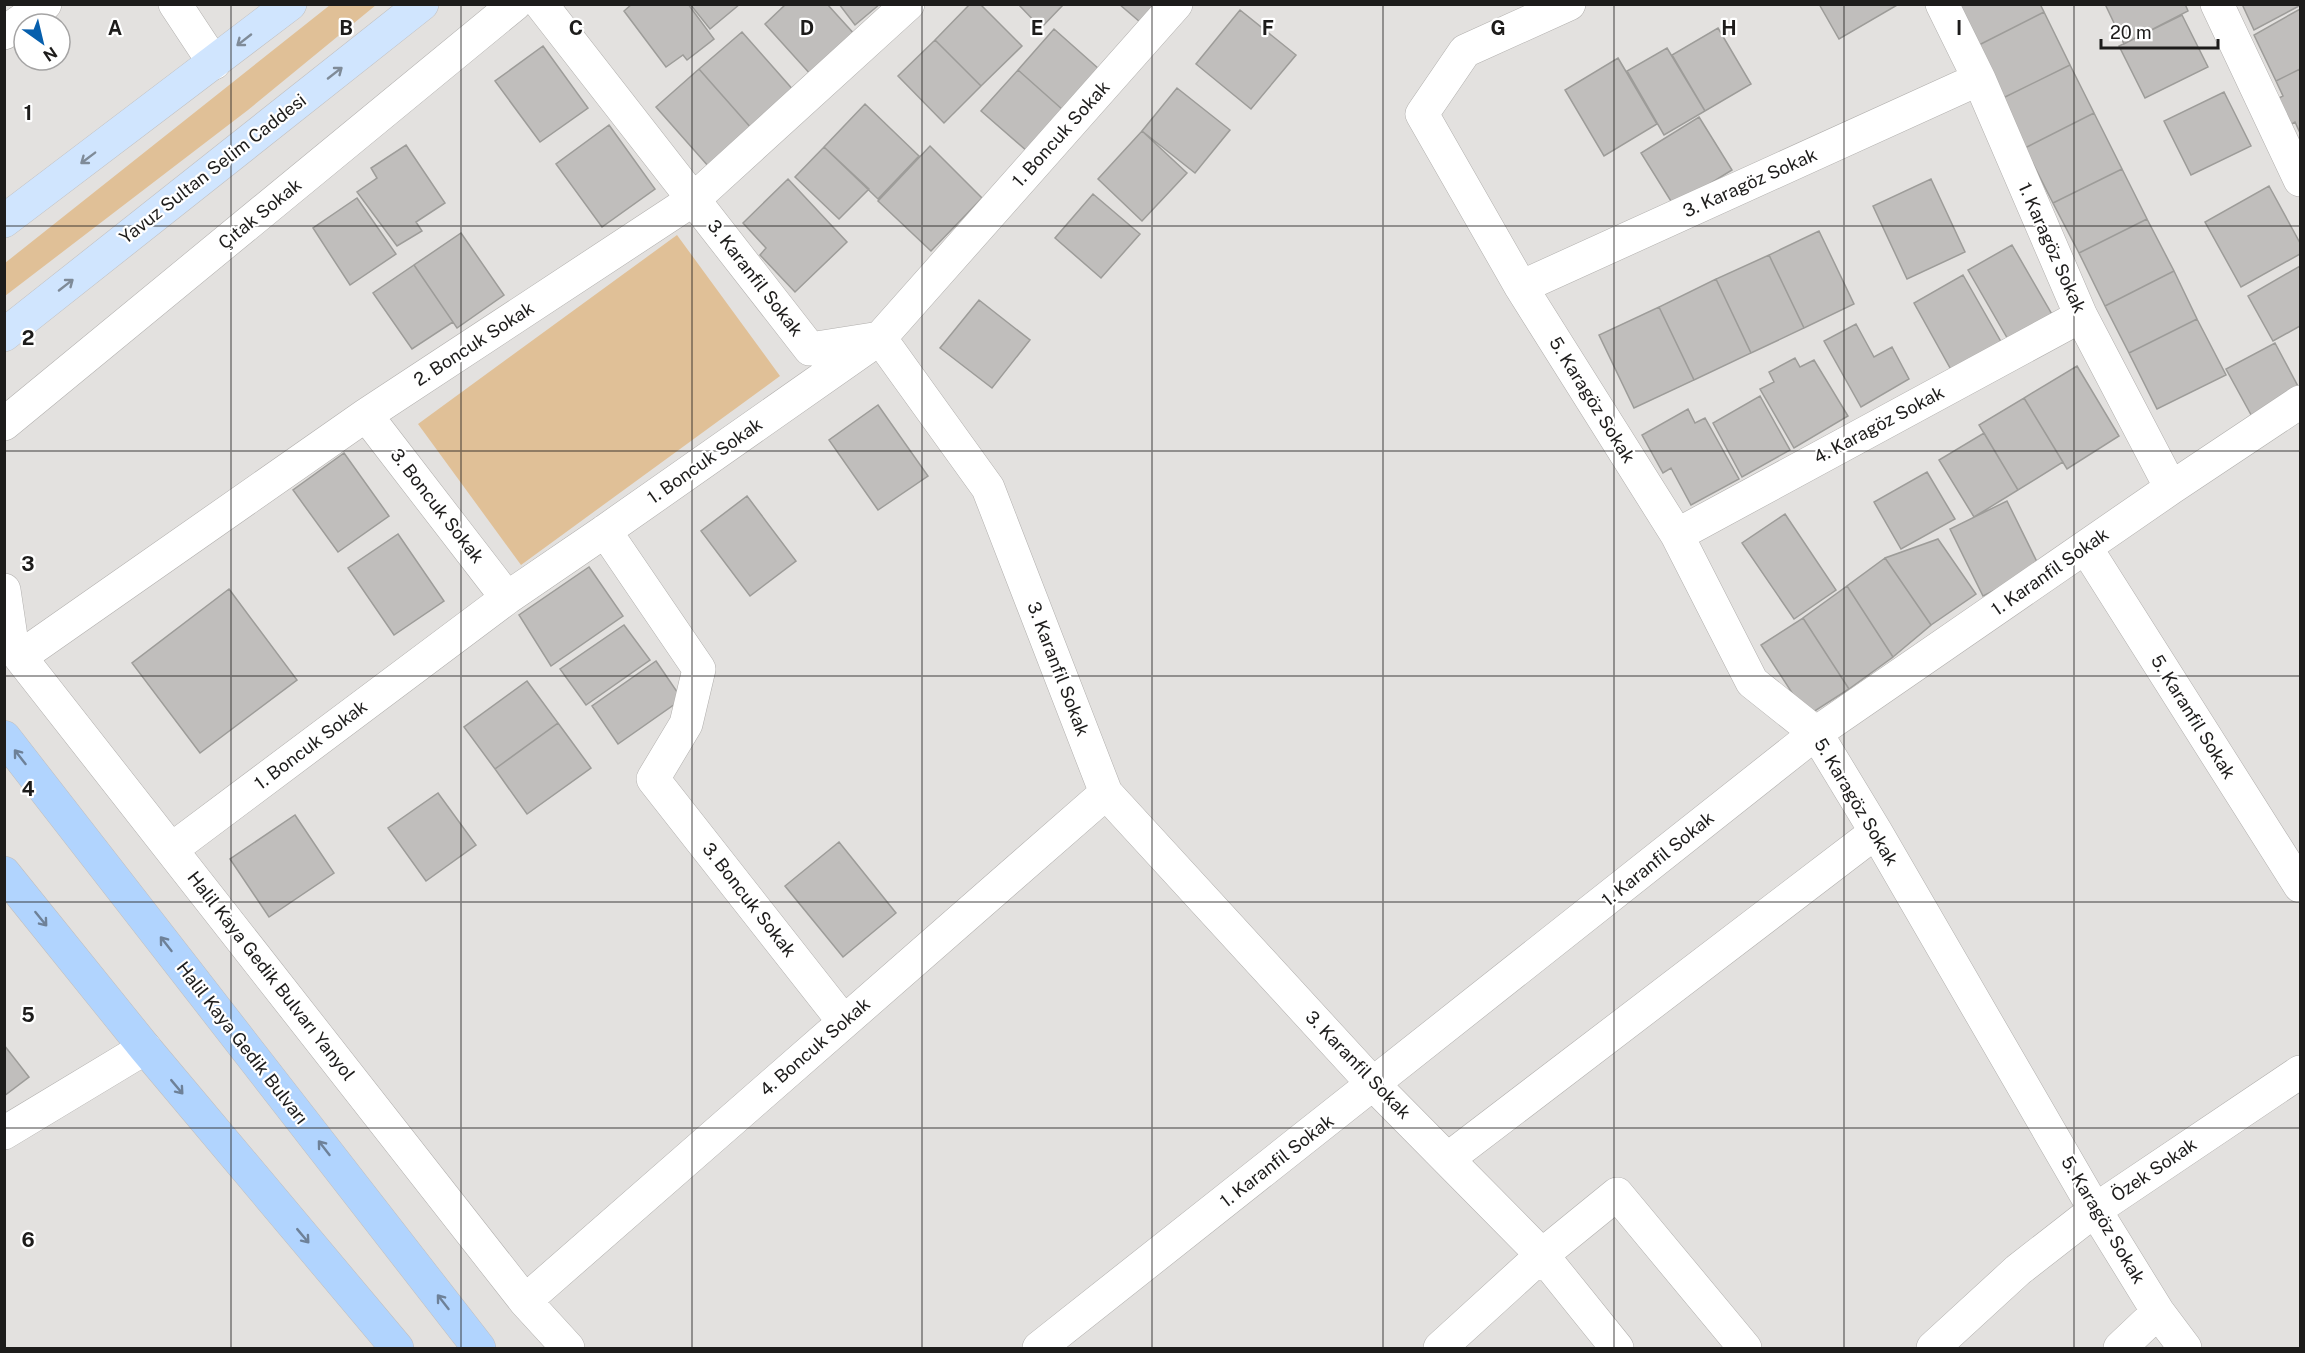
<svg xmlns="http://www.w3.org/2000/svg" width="2305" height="1353" font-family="'Public Sans',sans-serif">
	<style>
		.green { fill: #e0c097 }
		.building { fill: #c0bebc; stroke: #9d9c99; stroke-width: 1.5 }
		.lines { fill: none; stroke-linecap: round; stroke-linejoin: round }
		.street-casing { stroke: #b1afad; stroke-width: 34 }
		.primary-casing { stroke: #c0bfbf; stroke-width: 34 }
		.highway-casing { stroke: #c0bfbf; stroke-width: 34 }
		.street { stroke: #fff; stroke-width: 33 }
		.primary { stroke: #d0e5fe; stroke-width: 33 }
		.highway { stroke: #b1d4fe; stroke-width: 33 }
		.oneway { stroke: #7f8b98 }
		.oneway2 { stroke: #6e8198 }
		.grid { fill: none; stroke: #1d1c1b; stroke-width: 1.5; stroke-opacity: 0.55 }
		.labels { text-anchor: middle; stroke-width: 4.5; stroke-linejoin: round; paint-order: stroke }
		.street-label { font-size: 18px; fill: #1d1c1b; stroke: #fff }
		.grid-label { font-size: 20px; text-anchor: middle; font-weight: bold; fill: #1d1c1b; stroke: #fff; stroke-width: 4.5; stroke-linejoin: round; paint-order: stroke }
	</style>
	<rect width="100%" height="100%" fill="#e3e1df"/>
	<!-- green -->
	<path class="green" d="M 330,5 L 376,5 L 248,110 L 5,296 L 5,263 Z
		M 677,235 L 780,376 L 521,565 L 418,424 Z"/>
	<!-- building -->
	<path class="building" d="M 632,4 L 688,4 L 714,39 L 687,60 L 683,55 L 666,67 L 624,11 Z
		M 690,4 L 740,4 L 710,29 Z
		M 786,4 L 827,4 L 856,36 L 812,76 L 765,24 Z
		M 839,4 L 880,4 L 855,25 Z
		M 970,4 L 980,4 L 1022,46 L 981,86 L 935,40 Z
		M 1018,4 L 1064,4 L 1041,28 Z
		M 1119,4 L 1167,4 L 1147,28 Z
		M 1819,4 L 1899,4 L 1839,39 Z
		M 1953,4 L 2040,4 L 2044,12 L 1975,47 Z
		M 2105,4 L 2185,4 L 2188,11 L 2124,44 Z
		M 2242,4 L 2299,4 L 2299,6 L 2254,30 Z
		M 2300,9 L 2300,69 L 2276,81 L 2254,35 Z
		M 1240,10 L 1296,55 L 1251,109 L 1196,64 Z
		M 2044,12 L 2070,65 L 2001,99 L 1975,47 Z
		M 2182,15 L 2208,67 L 2145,98 L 2119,46 Z
		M 1718,28 L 1751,84 L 1705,111 L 1672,55 Z
		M 1054,29 L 1108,77 L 1072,118 L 1018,70 Z
		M 742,32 L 795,92 L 752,129 L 699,69 Z
		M 935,40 L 981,86 L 944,123 L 898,76 Z
		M 543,46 L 588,108 L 540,142 L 495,81 Z
		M 1667,48 L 1705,111 L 1664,135 L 1627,71 Z
		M 1618,58 L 1657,124 L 1604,156 L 1565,90 Z
		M 2070,65 L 2094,113 L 2025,148 L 2001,99 Z
		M 699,69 L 752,129 L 709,167 L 656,107 Z
		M 2300,69 L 2300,133 L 2295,122 L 2290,125 L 2277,99 L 2283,96 L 2276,81 Z
		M 1018,70 L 1072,118 L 1035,158 L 981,111 Z
		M 1177,88 L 1230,130 L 1195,173 L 1142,131 Z
		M 2224,92 L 2251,146 L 2191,175 L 2164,121 Z
		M 865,104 L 919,156 L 878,199 L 824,147 Z
		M 2094,113 L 2122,169 L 2053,203 L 2025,148 Z
		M 1699,117 L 1732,170 L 1674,206 L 1641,153 Z
		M 609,125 L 655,189 L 602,227 L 556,164 Z
		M 1142,131 L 1187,173 L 1142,221 L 1098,179 Z
		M 406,145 L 445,203 L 416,222 L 422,231 L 397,246 L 357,192 L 377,178 L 371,168 Z
		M 930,146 L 982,198 L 931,251 L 878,201 Z
		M 824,147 L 869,189 L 839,219 L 795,177 Z
		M 2122,169 L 2147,219 L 2079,253 L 2053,203 Z
		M 788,179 L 847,242 L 795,292 L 760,255 L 766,248 L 743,223 Z
		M 1931,179 L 1965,252 L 1907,279 L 1873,206 Z
		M 2269,186 L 2300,243 L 2300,254 L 2241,287 L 2205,222 Z
		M 1093,194 L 1140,234 L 1101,278 L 1055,238 Z
		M 357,198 L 396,254 L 350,285 L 313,228 Z
		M 2147,219 L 2174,271 L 2105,306 L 2079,253 Z
		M 1819,231 L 1854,304 L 1804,328 L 1769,255 Z
		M 461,233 L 504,295 L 457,328 L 414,265 Z
		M 2012,245 L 2057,323 L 2013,348 L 1968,270 Z
		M 1769,255 L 1804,328 L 1751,353 L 1716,279 Z
		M 414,265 L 453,322 L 412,349 L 373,293 Z
		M 2300,266 L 2300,326 L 2273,341 L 2248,296 Z
		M 2174,271 L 2197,319 L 2129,353 L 2105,306 Z
		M 1963,275 L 2004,347 L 1954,375 L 1914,303 Z
		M 1716,279 L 1751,353 L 1694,380 L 1659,307 Z
		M 979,300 L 1030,340 L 992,388 L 940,348 Z
		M 1659,307 L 1694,380 L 1634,408 L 1599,335 Z
		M 2197,319 L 2226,375 L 2157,409 L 2129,353 Z
		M 1856,324 L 1874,357 L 1892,347 L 1909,379 L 1861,407 L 1824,341 Z
		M 2275,343 L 2300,390 L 2255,422 L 2226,369 Z
		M 1795,358 L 1800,367 L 1814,360 L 1848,416 L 1794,448 L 1760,389 L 1774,382 L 1769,372 Z
		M 2077,366 L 2119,436 L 2067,469 L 2024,398 Z
		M 1760,396 L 1790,450 L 1742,477 L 1713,423 Z
		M 2024,398 L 2063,462 L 2018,490 L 1979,425 Z
		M 878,405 L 928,476 L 878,510 L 829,440 Z
		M 1688,409 L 1695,423 L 1705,418 L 1739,479 L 1691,505 L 1671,468 L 1663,473 L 1642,435 Z
		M 1984,433 L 2018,490 L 1974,517 L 1939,460 Z
		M 344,453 L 389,516 L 338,552 L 293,490 Z
		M 1927,472 L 1955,519 L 1901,549 L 1874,502 Z
		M 747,496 L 796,561 L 750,596 L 701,531 Z
		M 2007,501 L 2040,568 L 1983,596 L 1950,529 Z
		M 1785,514 L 1836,590 L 1794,619 L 1742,543 Z
		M 398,534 L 444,601 L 394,635 L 348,568 Z
		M 1938,539 L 1976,594 L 1931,625 L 1885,558 Z
		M 1885,558 L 1931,625 L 1893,657 L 1847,586 Z
		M 589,567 L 623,616 L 551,666 L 519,615 Z
		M 1847,586 L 1893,657 L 1849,689 L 1803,618 Z
		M 229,589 L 297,680 L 200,753 L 132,663 Z
		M 1803,618 L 1849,689 L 1807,716 L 1761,645 Z
		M 624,625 L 650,660 L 586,705 L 560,669 Z
		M 656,661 L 682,699 L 618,744 L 592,706 Z
		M 527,681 L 558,723 L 495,769 L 464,727 Z
		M 558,723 L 591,768 L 527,814 L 495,769 Z
		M 438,793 L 476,845 L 426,881 L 388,828 Z
		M 295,815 L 334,873 L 269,917 L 230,859 Z
		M 839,842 L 896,913 L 843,957 L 785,886 Z
		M 4,1045 L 29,1077 L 4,1096 Z"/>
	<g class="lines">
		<defs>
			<path id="street" d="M 175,4 L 214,63
				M 541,4 L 810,349 L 880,338 L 988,488 L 1106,793 L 1374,1085 L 1542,1255 L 1617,1348
				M 1569,4 L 1465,51 L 1422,114 L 1521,287 L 1677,535 L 1752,682 L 1816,733 L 1876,832 L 2095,1210 L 2158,1312 L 2185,1348
				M 1942,4 L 1979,79 L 2081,316 L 2171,488
				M 2217,4 L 2300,180
				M 4,33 L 45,4
				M 1521,287 L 1979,79
				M 366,415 L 507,598
				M 4,424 L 515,4
				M 605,531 L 699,669 L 686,724 L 653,779 L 844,1022
				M 1677,535 L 2081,316
				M 2086,548 L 2300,886
				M 4,590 L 11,637 L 20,657 L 525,1301 L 568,1348
				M 20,657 L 366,415 L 694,199 L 908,4
				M 172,849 L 507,598 L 605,531 L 880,338 L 1176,4
				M 4,1133 L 145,1048
				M 1449,1158 L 1876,832
				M 525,1301 L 1106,793
				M 1039,1348 L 1816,733 L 2171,488 L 2300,402
				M 1440,1348 L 1542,1255 L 1617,1194 L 1745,1348
				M 1933,1348 L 2018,1270 L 2095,1210 L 2300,1072
				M 2120,1348 L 2158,1312"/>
			<path id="primary" d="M 4,221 L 290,4
				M 4,335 L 422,4"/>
			<path id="highway" d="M 4,737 L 479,1348
				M 4,873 L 145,1048 L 397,1348"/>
		</defs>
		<!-- street casing -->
		<use href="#street" class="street-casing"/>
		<!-- primary casing -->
		<use href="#primary" class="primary-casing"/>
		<!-- highway casing -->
		<use href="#highway" class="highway-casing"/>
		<!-- street -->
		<use href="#street" class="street"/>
		<!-- primary -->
		<use href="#primary" class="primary"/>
		<!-- highway -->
		<use href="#highway" class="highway"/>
	</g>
	<!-- one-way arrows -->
	<defs><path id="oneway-shaft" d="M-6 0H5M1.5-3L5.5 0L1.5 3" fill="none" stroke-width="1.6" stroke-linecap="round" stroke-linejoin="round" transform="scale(1.5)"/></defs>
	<g class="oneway">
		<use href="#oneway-shaft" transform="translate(244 40) rotate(142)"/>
		<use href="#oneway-shaft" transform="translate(335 73) rotate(-38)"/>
		<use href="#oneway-shaft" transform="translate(88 158) rotate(143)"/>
		<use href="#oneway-shaft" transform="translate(66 285) rotate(-38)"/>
	</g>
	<g class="oneway2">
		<use href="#oneway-shaft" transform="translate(20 757) rotate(-128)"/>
		<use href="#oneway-shaft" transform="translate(41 919) rotate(51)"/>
		<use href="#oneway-shaft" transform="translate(166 944) rotate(-128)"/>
		<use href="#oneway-shaft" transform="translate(177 1087) rotate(50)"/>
		<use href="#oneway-shaft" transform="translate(324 1148) rotate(-128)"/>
		<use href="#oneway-shaft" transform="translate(303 1236) rotate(50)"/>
		<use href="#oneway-shaft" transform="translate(443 1302) rotate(-128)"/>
	</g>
	<!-- grid -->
	<path class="grid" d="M 231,4 L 231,1348M 461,4 L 461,1348M 692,4 L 692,1348M 922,4 L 922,1348M 1152,4 L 1152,1348M 1383,4 L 1383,1348M 1614,4 L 1614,1348M 1844,4 L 1844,1348M 2074,4 L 2074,1348M 4,226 L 2300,226M 4,451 L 2300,451M 4,676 L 2300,676M 4,902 L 2300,902M 4,1128 L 2300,1128"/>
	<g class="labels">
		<!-- street labels -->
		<g class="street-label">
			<text transform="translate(1061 134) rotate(-48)" y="6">1. Boncuk Sokak</text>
			<text transform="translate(213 169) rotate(-38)" y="6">Yavuz Sultan Selim Caddesi</text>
			<text transform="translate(1750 183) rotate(-24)" y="6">3. Karagöz Sokak</text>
			<text transform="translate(260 214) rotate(-39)" y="6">Çıtak Sokak</text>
			<text transform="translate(2052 248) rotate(66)" y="6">1. Karagöz Sokak</text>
			<text transform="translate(755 278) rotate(52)" y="6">3. Karanfil Sokak</text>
			<text transform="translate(474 344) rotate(-33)" y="6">2. Boncuk Sokak</text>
			<text transform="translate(1592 400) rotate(58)" y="6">5. Karagöz Sokak</text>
			<text transform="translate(1879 425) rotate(-28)" y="6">4. Karagöz Sokak</text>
			<text transform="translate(705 461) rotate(-35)" y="6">1. Boncuk Sokak</text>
			<text transform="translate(437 506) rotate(52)" y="6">3. Boncuk Sokak</text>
			<text transform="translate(2050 572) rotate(-35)" y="6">1. Karanfil Sokak</text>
			<text transform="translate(1058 669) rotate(69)" y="6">3. Karanfil Sokak</text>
			<text transform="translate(2193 717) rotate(58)" y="6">5. Karanfil Sokak</text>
			<text transform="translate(311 745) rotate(-37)" y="6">1. Boncuk Sokak</text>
			<text transform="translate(1856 802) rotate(59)" y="6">5. Karagöz Sokak</text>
			<text transform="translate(1658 859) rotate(-39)" y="6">1. Karanfil Sokak</text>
			<text transform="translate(749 900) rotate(52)" y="6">3. Boncuk Sokak</text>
			<text transform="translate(271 976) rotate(52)" y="6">Halil Kaya Gedik Bulvarı Yanyol</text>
			<text transform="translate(242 1043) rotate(52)" y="6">Halil Kaya Gedik Bulvarı</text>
			<text transform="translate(815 1047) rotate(-41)" y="6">4. Boncuk Sokak</text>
			<text transform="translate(1358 1065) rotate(46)" y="6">3. Karanfil Sokak</text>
			<text transform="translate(1277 1161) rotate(-38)" y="6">1. Karanfil Sokak</text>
			<text transform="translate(2154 1170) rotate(-34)" y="6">Özek Sokak</text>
			<text transform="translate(2103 1220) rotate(59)" y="6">5. Karagöz Sokak</text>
		</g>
	</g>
	<g class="grid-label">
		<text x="115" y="35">A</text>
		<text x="346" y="35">B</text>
		<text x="576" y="35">C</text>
		<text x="807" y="35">D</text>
		<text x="1037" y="35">E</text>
		<text x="1268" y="35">F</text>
		<text x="1498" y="35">G</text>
		<text x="1729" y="35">H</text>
		<text x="1959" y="35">I</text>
		<text x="28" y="120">1</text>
		<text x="28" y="345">2</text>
		<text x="28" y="571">3</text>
		<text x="28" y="796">4</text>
		<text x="28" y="1022">5</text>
		<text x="28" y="1247">6</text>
	</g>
	<!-- border -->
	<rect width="2305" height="1353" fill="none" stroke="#1d1c1b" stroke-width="12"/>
	<!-- north arrow -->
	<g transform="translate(42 42) rotate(146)"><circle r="28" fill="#ffffff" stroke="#a5a4a4" stroke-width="1.5"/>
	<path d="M0-4.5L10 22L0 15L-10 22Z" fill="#065fad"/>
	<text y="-9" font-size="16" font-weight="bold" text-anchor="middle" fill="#1d1c1b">N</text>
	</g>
	<!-- scale -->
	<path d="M2101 39v9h117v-9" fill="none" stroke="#1d1c1b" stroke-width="3"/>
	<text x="2110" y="39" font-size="18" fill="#1d1c1b" stroke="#ffffff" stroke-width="4.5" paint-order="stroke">20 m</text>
</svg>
